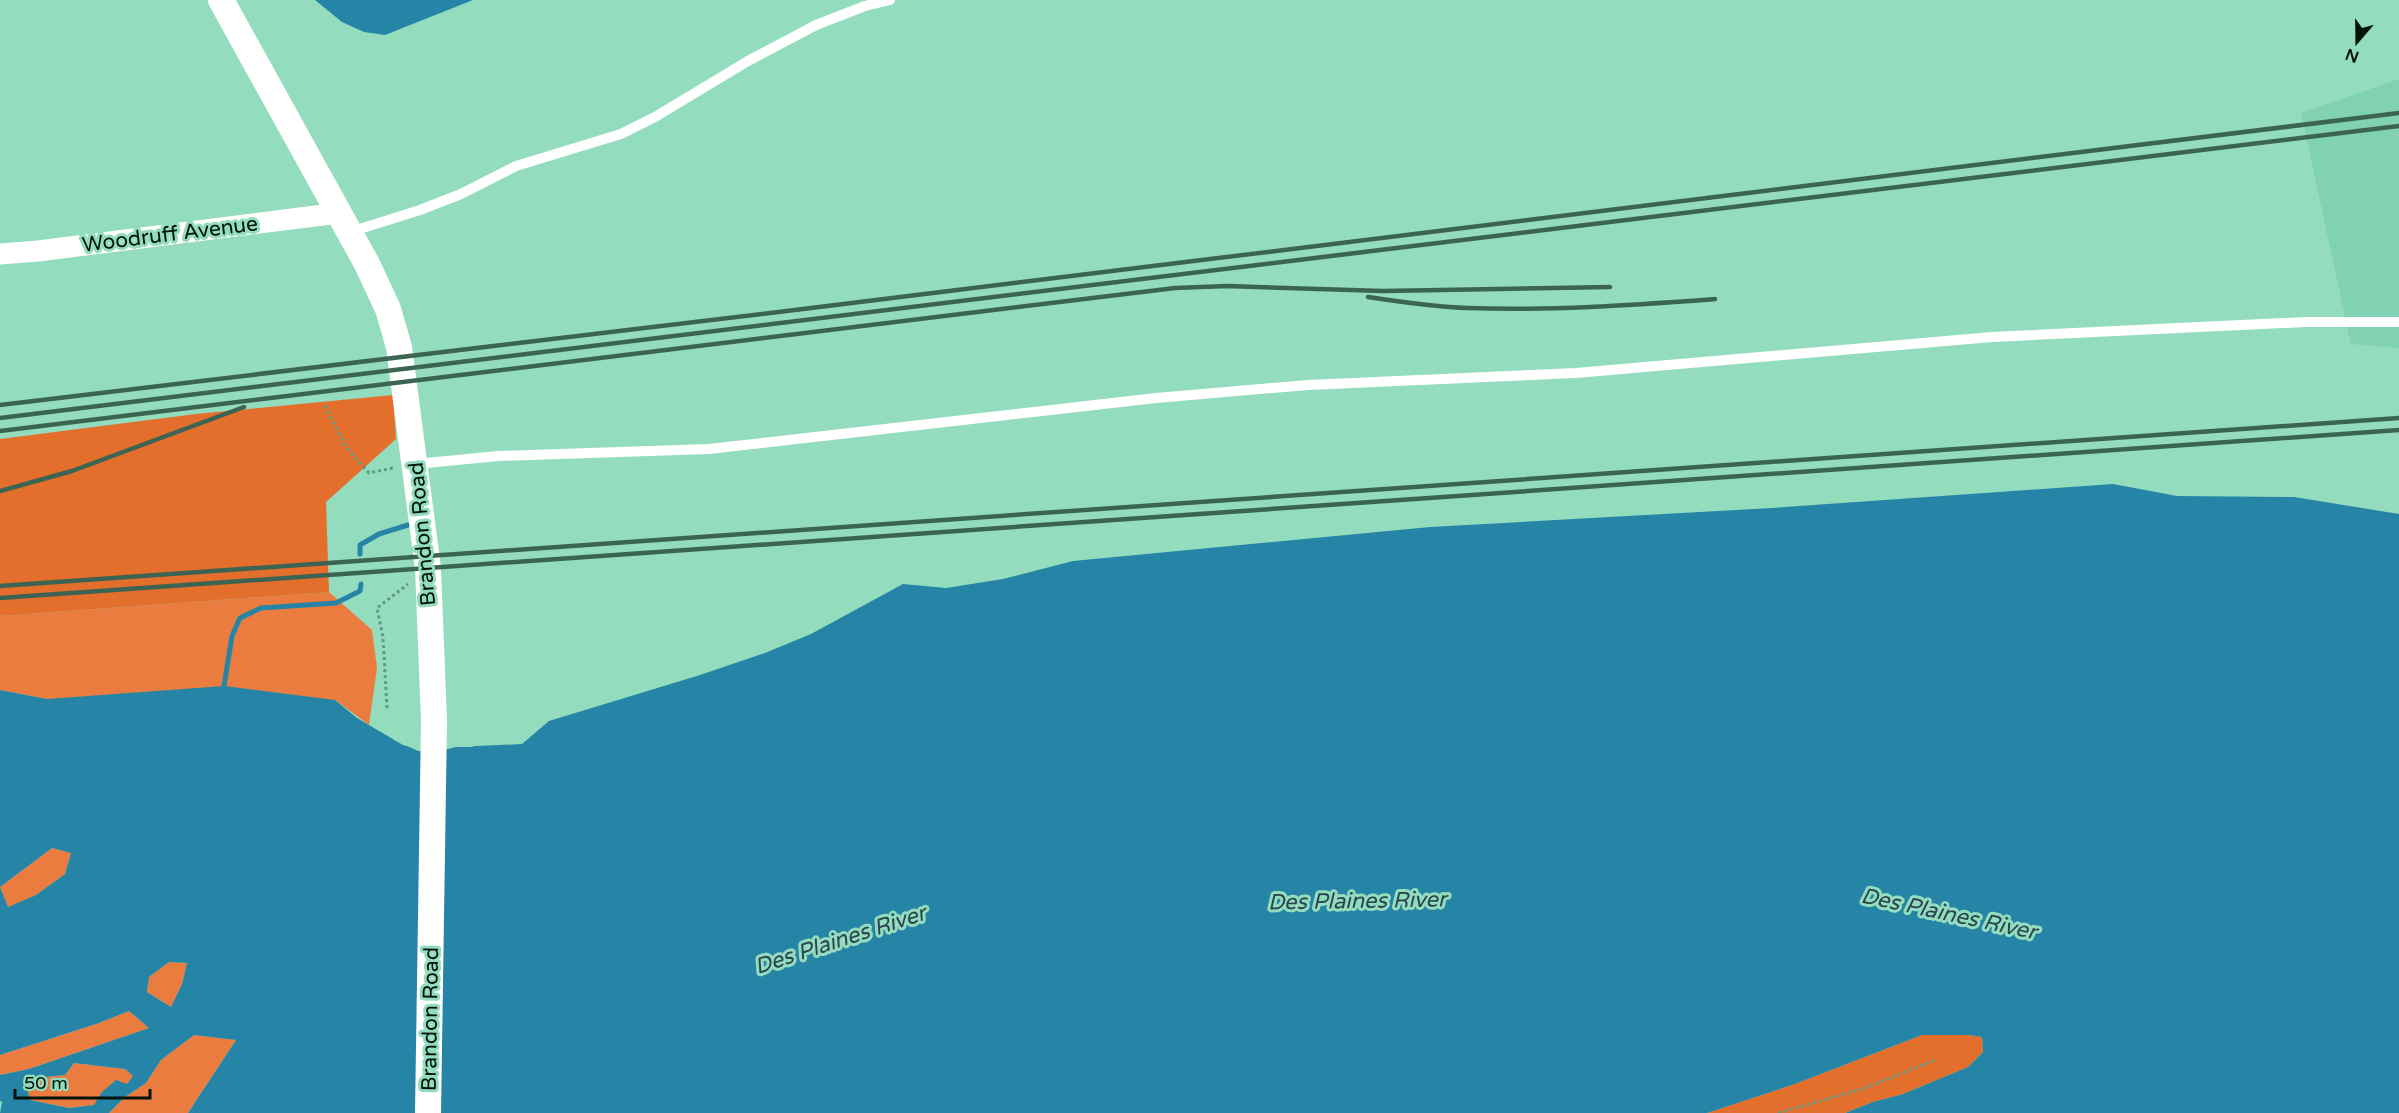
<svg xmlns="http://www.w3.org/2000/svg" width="2399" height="1113" font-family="'Varela Round',sans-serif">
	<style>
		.built { fill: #80d2b2 }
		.green { fill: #eb7c40 }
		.forest { fill: #e46e2b }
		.water { fill: #2685a7; fill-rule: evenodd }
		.pier { fill: #93dcbe }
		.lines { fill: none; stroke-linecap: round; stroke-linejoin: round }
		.stream { stroke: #2685a7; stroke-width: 5 }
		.path { stroke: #629982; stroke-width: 3; stroke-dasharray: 3 3; stroke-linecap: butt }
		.service { stroke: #fff; stroke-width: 10 }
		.minor { stroke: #fff; stroke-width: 21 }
		.tertiary { stroke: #fff; stroke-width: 26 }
		.rail { stroke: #3b6453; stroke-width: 4.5 }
		.labels { text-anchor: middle; stroke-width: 6; stroke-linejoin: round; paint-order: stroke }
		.street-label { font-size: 21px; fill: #00130b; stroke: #93dcbe }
		.water-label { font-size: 22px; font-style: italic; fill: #294551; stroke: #93dcbe }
	</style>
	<rect width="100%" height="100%" fill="#93dcbe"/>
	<!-- built -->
	<path class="built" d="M 2399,79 L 2399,348 L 2351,344 L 2301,113 Z"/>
	<!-- green -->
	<path class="green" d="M 329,592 L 372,630 L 377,668 L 369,725 L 335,700 L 47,699 L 0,690 L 0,616 Z
		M 52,848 L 71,853 L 65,874 L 36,895 L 8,908 L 0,887 Z
		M 169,962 L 187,963 L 182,984 L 171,1007 L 147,992 L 149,977 Z
		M 129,1011 L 149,1028 L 29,1069 L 0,1075 L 0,1055 L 99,1023 Z
		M 194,1035 L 236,1040 L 188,1113 L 109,1113 L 125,1097 L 146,1083 L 161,1060 Z
		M 74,1063 L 125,1069 L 133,1076 L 127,1084 L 102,1092 L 95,1105 L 69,1108 L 30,1100 L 27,1088 L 37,1078 L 65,1075 Z"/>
	<!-- forest -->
	<path class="forest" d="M 393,395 L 396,439 L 326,502 L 329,592 L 0,616 L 0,439 L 196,414 Z
		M 1922,1035 L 1968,1035 L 1982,1037 L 1983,1052 L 1968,1067 L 1903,1094 L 1873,1102 L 1845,1113 L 1707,1113 L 1792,1085 Z"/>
	<!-- water -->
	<path class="water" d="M 315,0 L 473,0 L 385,35 L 364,32 L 342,22 Z
		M 2113,484 L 2177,496 L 2294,497 L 2399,514 L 2399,1113 L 1845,1113 L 1873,1102 L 1903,1094 L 1968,1067 L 1983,1052 L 1982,1037 L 1968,1035 L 1922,1035 L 1792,1085 L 1707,1113 L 188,1113 L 236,1040 L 194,1035 L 161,1060 L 146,1083 L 125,1097 L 109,1113 L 0,1113 L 2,1102 L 0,1101 L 0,1075 L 29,1069 L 149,1028 L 129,1011 L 99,1023 L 0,1055 L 0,690 L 47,699 L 224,686 L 335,700 L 357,718 L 403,745 L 436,752 L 455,747 L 522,744 L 549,721 L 700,675 L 765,653 L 811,634 L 903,584 L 946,588 L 1003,579 L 1073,561 L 1430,527 L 1772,508 ZM 52,848 L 71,853 L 65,874 L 36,895 L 8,907 L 0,887 ZM 169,962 L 187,963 L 182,984 L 171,1007 L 147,992 L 149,977 ZM 74,1063 L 125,1069 L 133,1076 L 127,1084 L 116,1080 L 102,1092 L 94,1105 L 69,1108 L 30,1100 L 27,1088 L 37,1078 L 65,1075 Z"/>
	<!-- pier -->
	<path class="pier" d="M 394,737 L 419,748 L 436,749 L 454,744 L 472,744 L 473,747 L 455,747 L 436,752 L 418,751 L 394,740 Z"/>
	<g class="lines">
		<!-- stream -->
		<path class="stream" d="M 360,554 L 360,545 L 379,534 L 408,525
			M 224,686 L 232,636 L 240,618 L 261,608 L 336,603 L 360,591 L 361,584"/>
		<!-- path -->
		<path class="path" d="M 325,406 L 346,447 L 369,473 L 393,468
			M 387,708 L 383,637 L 377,608 L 408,584
			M 1778,1113 L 1862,1089 L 1935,1060"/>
		<!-- service -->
		<path class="service" d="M 350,232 L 420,210 L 461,194 L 516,166 L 621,134 L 655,117 L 748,61 L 816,25 L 865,6 L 890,0
			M 416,464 L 498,456 L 709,449 L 1156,398 L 1308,385 L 1576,373 L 1992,337 L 2305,322 L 2399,322"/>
		<!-- minor -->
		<path class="minor" d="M 0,254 L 38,251 L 339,213"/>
		<!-- tertiary -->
		<path class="tertiary" d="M 221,0 L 367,264 L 388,309 L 399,347 L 428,568 L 434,721 L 428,1113"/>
		<!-- rail -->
		<path class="rail" d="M 1368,297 C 1401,302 1434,307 1468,308 C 1550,311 1632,305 1715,299
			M 0,405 L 803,309 L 2399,113
			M 0,418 L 2399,126
			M 0,431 L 1175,288 L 1227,286 L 1383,291 L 1610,287
			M 0,491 L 72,471 L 244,407
			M 0,586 L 2399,418
			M 0,598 L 2399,430"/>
	</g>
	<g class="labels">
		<!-- street labels -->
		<g class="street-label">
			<text transform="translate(170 234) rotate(-7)" y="7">Woodruff Avenue</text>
			<text transform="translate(422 534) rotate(-95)" y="7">Brandon Road</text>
			<text transform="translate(430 1019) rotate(-89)" y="7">Brandon Road</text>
		</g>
		<!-- water labels -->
		<g class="water-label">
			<text transform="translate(1357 900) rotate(-1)" y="8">Des Plaines River</text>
			<text transform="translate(1949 913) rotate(12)" y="8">Des Plaines River</text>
			<text transform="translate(840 939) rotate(-18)" y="8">Des Plaines River</text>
		</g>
	</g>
	<!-- north arrow -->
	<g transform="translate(2357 42) rotate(200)" stroke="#93dcbe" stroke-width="4.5" paint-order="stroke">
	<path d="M0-4.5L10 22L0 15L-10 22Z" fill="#00130b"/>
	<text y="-9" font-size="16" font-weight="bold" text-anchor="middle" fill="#00130b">N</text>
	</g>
	<!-- scale -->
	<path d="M15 1089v9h135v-9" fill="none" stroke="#00130b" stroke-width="3"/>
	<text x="24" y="1089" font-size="18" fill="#00130b" stroke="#93dcbe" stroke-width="4.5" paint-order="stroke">50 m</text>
</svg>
